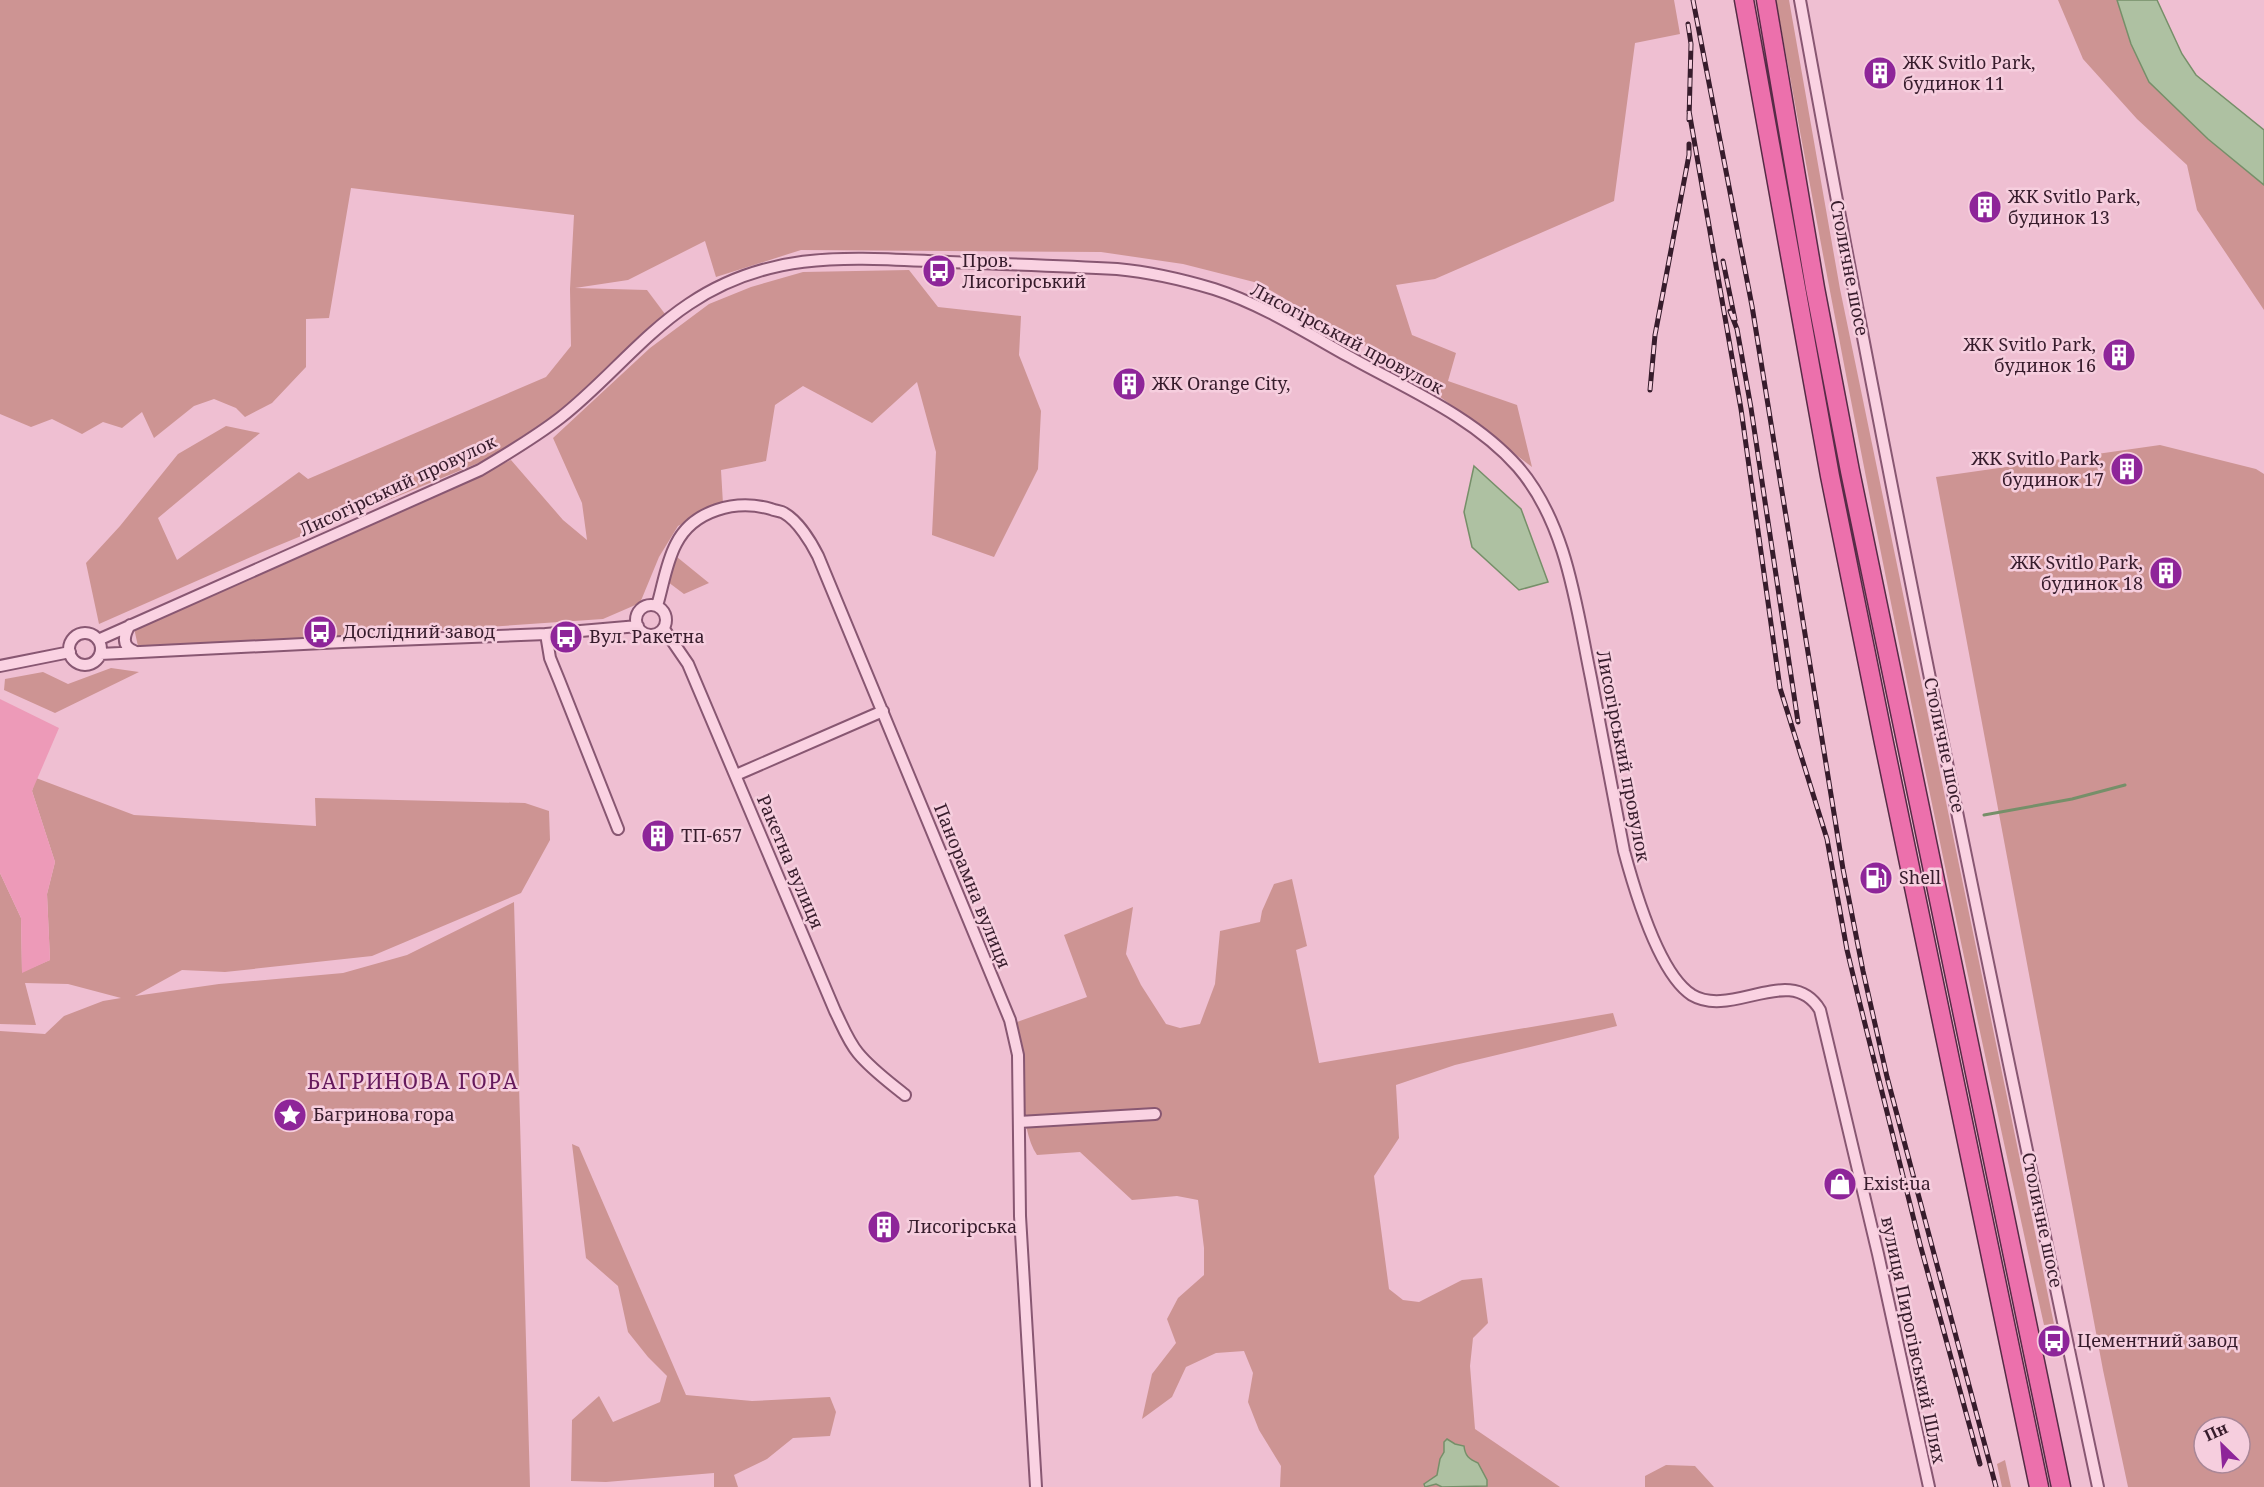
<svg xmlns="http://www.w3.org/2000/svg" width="2264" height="1487" font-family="'Noto Serif',serif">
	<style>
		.green { fill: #cd9493; fill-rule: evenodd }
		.sand { fill: #ed9ab8 }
		.water { fill: #aec1a2; stroke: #768f69; stroke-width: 1.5 }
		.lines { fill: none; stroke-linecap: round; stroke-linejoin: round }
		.stream { stroke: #768f69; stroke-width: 3 }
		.minor-casing { stroke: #885772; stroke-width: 14 }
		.trunk-casing { stroke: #562b46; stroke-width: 21 }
		.minor { stroke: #fad2e2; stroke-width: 10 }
		.trunk { stroke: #ec70ac; stroke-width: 18 }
		.rail-casing { stroke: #371c2c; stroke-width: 5 }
		.rail { stroke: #f6cede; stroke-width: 3; stroke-dasharray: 9; stroke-linecap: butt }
		.labels { text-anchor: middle; stroke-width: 5; stroke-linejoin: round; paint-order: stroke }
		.poi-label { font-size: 18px; fill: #371c2c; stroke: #f6cede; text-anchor: start }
		.street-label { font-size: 18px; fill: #371c2c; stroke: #f6cede }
		.quarter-label { font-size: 21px; letter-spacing: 1.5px; fill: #651a5c; stroke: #f6cede }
	</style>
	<rect width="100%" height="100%" fill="#efbfd2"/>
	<!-- green -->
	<path class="green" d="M 0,0 L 1674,0 L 1680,34 L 1635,43 L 1614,201 L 1435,279 L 1396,285 L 1412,335 L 1456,353 L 1448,381 L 1517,405 L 1532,467 L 1405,370 L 1258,283 L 1183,264 L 1101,252 L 801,250 L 716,277 L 705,241 L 628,280 L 575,288 L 647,290 L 665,314 L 558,413 L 488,459 L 260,553 L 99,624 L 86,563 L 120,526 L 178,454 L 226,426 L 260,433 L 158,518 L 177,560 L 299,472 L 308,479 L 546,377 L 571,346 L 570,289 L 574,215 L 351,188 L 329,318 L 306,319 L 306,367 L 272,403 L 245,417 L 236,408 L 214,399 L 194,406 L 154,438 L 142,412 L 122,428 L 103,422 L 82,434 L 52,419 L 31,427 L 0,414 Z
		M 1776,0 L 1789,0 L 1840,289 L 2054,1324 L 2044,1325 C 1946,885 1856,444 1776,0 Z
		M 2058,0 L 2117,0 L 2131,44 L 2149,82 L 2208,139 L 2264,185 L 2264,310 L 2197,210 L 2187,165 L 2137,119 L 2083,59 Z
		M 909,270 L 938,307 L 1021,316 L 1019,355 L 1041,411 L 1038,469 L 994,557 L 932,535 L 936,452 L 917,382 L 872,423 L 803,386 L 775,405 L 766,461 L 721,470 L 723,504 L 678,526 L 659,557 L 640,603 L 603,619 L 139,651 L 134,628 L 511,460 L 563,520 L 587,540 L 582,503 L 553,438 L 650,348 L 709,304 L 751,287 L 803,272 Z
		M 2160,445 L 2256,469 L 2264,474 L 2264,1487 L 2128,1487 L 2103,1370 L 1936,477 ZM 2204,1427 L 2240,1427 L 2240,1463 L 2204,1463 Z
		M 677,557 L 709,583 L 684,594 L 668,582 Z
		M 111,668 L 139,672 L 55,713 L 4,690 L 5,679 L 43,672 L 68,684 Z
		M 36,778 L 134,815 L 316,826 L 315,798 L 525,803 L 549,811 L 550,840 L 521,893 L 372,956 L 225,972 L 182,970 L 135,996 L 219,984 L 343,973 L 407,955 L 514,902 L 530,1487 L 0,1487 L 0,1031 L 45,1034 L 64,1016 L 103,1001 L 121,998 L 68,984 L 25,983 L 36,1025 L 0,1024 L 0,873 L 21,918 L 22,972 L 50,960 L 47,894 L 55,862 L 32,791 Z
		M 1292,879 L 1307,946 L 1296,950 L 1319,1063 L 1613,1013 L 1617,1026 L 1455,1065 L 1396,1085 L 1399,1138 L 1374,1176 L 1389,1289 L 1403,1300 L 1419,1302 L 1462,1280 L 1482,1278 L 1488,1323 L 1473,1338 L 1470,1366 L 1475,1429 L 1560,1487 L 1280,1487 L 1281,1466 L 1259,1430 L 1248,1402 L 1253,1373 L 1244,1351 L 1216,1353 L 1186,1367 L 1172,1397 L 1142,1419 L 1152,1374 L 1176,1343 L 1167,1319 L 1178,1298 L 1204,1275 L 1204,1248 L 1198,1200 L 1177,1196 L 1132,1200 L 1080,1152 L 1037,1155 C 1019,1129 1020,1055 1017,1022 L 1087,997 L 1064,935 L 1133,907 L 1126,954 L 1141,985 L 1166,1024 L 1180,1028 L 1200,1024 L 1215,984 L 1220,931 L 1260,922 L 1262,911 L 1274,884 Z
		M 572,1144 L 579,1147 L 686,1395 L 752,1401 L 830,1397 L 836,1412 L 830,1436 L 793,1438 L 767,1459 L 734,1475 L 738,1487 L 714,1487 L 714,1473 L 606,1482 L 571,1481 L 572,1420 L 599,1396 L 613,1422 L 660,1402 L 667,1376 L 648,1357 L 628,1332 L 618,1286 L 586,1258 Z
		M 2005,1460 L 2011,1487 L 2002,1487 L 1997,1464 Z
		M 1666,1465 L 1695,1466 L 1714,1487 L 1645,1487 L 1645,1476 Z"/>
	<!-- sand -->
	<path class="sand" d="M 0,699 L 59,728 L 32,791 L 55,862 L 47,894 L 50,960 L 22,973 L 21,918 L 0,873 Z"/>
	<!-- water -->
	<path class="water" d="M 2117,0 L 2157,0 L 2182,54 L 2196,75 L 2264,130 L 2264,185 L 2208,139 L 2149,82 L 2131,44 Z
		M 1474,466 L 1521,509 L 1548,582 L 1519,590 L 1472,547 L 1464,512 Z
		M 1447,1439 L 1455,1444 L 1464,1446 C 1465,1456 1469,1459 1478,1463 L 1487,1480 L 1487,1486 L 1442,1487 L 1436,1484 L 1425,1487 L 1424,1484 L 1437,1475 L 1440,1459 L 1444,1452 L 1444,1442 Z"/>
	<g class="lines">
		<!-- stream -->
		<path class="stream" d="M 1984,815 L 2072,799 L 2125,785"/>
		<defs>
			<path id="minor" d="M 1800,0 C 1890,497 1993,993 2098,1487
				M636 620a15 15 0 1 1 30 0a15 15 0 1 1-30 0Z
				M 657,606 C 663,586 666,563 676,544 C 693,510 736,499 771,509 C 775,511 781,511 784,513 C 798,521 811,542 818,556 L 1010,1020 L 1018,1055 L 1020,1216 L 1036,1487
				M 130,625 C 124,635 121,646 134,651
				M 664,629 L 688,664 L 835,1011 C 842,1025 848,1041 858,1053 C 871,1069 889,1082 905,1095
				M69 649a16 16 0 1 1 32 0a16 16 0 1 1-32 0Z
				M 546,634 L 550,658 L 559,680 L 618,829
				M 98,640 L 480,470 C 507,454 534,438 560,418 C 605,383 641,336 689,304 C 772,248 855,258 949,262 C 1005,264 1061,266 1117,269 C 1149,272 1184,280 1214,289 C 1261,304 1305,332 1348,356 C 1405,388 1473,416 1518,467 C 1567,524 1576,606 1591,678 C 1602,736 1613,794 1624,851 C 1634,888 1659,974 1692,995 C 1732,1019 1791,962 1820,1010 L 1878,1254 L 1929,1487
				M 100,654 L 343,642 L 546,634 L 638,626
				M 0,666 L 70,652
				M 736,775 L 883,711
				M 1019,1122 L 1155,1114"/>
			<path id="trunk" d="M 1744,0 L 1830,476 L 1884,743 L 2039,1487
				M 1766,0 L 1815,288 L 1850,471 L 2061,1487"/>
		</defs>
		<!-- minor casing -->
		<use href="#minor" class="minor-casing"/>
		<!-- trunk casing -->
		<use href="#trunk" class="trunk-casing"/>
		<!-- minor -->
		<use href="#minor" class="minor"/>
		<!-- trunk -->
		<use href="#trunk" class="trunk"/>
		<defs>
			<path id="rail" d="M 1693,0 L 1752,306 L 1843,869 L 1863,971 L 1887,1077 L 1996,1487
				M 1688,24 L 1691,44 L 1689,120
				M 1689,111 L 1741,409 L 1780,688 L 1827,839 L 1847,950 L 1860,1004 L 1920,1244 L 1980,1464
				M 1723,261 L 1735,320
				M 1730,311 L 1737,329 L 1751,408 L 1798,722
				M 1650,390 L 1655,335 L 1689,155 L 1689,144"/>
		</defs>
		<!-- rail casing -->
		<use href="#rail" class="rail-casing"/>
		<!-- rail -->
		<use href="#rail" class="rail"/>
	</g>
	<!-- icons -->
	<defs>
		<symbol id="building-disc" viewBox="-11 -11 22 22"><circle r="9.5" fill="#8e2599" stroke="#f6cede"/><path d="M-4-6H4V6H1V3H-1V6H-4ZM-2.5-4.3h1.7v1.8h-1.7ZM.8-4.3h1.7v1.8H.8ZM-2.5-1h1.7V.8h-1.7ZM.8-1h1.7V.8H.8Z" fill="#fff"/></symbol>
		<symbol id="bus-disc" viewBox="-11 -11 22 22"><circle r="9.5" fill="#8e2599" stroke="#f6cede"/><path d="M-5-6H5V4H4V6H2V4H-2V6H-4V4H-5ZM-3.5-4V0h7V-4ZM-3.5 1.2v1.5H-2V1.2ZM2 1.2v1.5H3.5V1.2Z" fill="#fff"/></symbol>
		<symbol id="fuel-disc" viewBox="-11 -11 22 22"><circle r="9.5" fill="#8e2599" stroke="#f6cede"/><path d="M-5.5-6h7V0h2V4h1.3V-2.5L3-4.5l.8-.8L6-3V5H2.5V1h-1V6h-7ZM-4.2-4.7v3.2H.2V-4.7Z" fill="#fff"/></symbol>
		<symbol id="sight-disc" viewBox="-11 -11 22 22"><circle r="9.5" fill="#8e2599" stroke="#f6cede"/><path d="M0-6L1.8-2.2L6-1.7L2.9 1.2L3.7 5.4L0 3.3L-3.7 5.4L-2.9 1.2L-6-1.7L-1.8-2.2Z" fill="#fff"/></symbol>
		<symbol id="shop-disc" viewBox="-11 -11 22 22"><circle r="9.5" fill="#8e2599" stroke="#f6cede"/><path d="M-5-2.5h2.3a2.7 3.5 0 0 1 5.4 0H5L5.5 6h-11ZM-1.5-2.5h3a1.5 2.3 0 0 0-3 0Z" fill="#fff"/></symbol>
	</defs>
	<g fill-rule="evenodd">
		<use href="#building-disc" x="1861" y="54" width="38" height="38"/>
		<use href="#building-disc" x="1966" y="188" width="38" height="38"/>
		<use href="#bus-disc" x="920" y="252" width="38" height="38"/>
		<use href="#building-disc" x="2100" y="336" width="38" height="38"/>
		<use href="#building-disc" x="1110" y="365" width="38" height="38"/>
		<use href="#building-disc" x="2108" y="450" width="38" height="38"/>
		<use href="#building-disc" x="2147" y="554" width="38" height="38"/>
		<use href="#bus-disc" x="301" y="613" width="38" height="38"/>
		<use href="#bus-disc" x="547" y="618" width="38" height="38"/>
		<use href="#building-disc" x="639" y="817" width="38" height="38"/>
		<use href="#fuel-disc" x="1857" y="859" width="38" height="38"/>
		<use href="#sight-disc" x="271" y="1096" width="38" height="38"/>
		<use href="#shop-disc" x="1821" y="1165" width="38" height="38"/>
		<use href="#building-disc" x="865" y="1208" width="38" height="38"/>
		<use href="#bus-disc" x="2035" y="1322" width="38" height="38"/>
	</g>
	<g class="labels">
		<!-- poi labels -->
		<g class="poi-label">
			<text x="1903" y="69">ЖК Svitlo Park,<tspan x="1903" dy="21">будинок 11</tspan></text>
			<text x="2008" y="203">ЖК Svitlo Park,<tspan x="2008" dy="21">будинок 13</tspan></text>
			<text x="962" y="267">Пров.<tspan x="962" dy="21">Лисогірський</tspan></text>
			<text x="2096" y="351" text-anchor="end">ЖК Svitlo Park,<tspan x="2096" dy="21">будинок 16</tspan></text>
			<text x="1152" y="390">ЖК Orange City,</text>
			<text x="2104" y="465" text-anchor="end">ЖК Svitlo Park,<tspan x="2104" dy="21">будинок 17</tspan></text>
			<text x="2143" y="569" text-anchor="end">ЖК Svitlo Park,<tspan x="2143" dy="21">будинок 18</tspan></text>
			<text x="343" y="638">Дослідний завод</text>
			<text x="589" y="643">Вул. Ракетна</text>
			<text x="681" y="842">ТП-657</text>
			<text x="1899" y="884">Shell</text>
			<text x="313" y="1121">Багринова гора</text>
			<text x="1863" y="1190">Exist.ua</text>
			<text x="907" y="1233">Лисогірська</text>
			<text x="2077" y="1347">Цементний завод</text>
		</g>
		<!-- street labels -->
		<g class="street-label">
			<text transform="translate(1849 268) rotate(79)" y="6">Столичне шосе</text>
			<text transform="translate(1347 339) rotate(28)" y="6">Лисогірський провулок</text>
			<text transform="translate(398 486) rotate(-25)" y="6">Лисогірський провулок</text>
			<text transform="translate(1944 745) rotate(78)" y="6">Столичне шосе</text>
			<text transform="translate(1623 756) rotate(79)" y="6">Лисогірський провулок</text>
			<text transform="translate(790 862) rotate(67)" y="6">Ракетна вулиця</text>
			<text transform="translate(972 886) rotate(68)" y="6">Панорамна вулиця</text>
			<text transform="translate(2042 1220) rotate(78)" y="6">Столичне шосе</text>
			<text transform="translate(1913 1340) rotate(78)" y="6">вулиця Пирогівський Шлях</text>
		</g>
		<!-- quarter labels -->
		<g class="quarter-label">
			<text x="413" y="1089">БАГРИНОВА ГОРА</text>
		</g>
	</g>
	<!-- north arrow -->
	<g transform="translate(2222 1445) rotate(335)"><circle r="28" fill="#f6cede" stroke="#aa8797" stroke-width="1.5"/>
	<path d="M0-4.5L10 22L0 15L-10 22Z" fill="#8e2599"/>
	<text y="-9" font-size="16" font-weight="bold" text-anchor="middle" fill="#371c2c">Пн</text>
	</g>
</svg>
